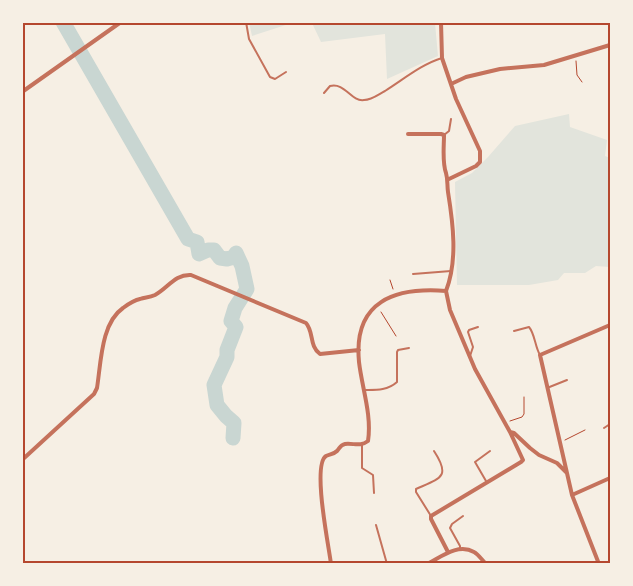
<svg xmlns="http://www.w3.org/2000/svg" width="633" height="586" font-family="Helvetica,sans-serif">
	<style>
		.green { fill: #e2e4dc }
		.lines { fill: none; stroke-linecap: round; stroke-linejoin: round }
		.river { stroke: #c9d6d2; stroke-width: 15 }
		.path { stroke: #b5482f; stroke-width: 1 }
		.service { stroke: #c5725c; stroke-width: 2 }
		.minor { stroke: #c5725c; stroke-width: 4 }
		.neatline { fill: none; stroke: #b5482f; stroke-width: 2 }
	</style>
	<rect width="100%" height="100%" fill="#f6efe4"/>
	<!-- green -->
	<path class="green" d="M 249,22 L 292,22 L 292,23 L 252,36 Z
		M 312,23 L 435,23 L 438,56 L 387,79 L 385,34 L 321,42 Z
		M 569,114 L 570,127 L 607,140 L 605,156 L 610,158 L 610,267 L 596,266 L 585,273 L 564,273 L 558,280 L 529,285 L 457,285 L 455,182 L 472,173 L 488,157 L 515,126 Z"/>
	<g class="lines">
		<!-- river -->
		<path class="river" d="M 63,22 L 188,239 L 197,242 L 199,254 L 208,250 L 214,250 L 220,258 L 227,259 L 234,257 L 236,253 L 242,266 L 247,289 L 235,308 L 231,321 L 236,327 L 227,350 L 227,357 L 214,385 L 217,405 L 226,416 L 234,423 L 233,438"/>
		<!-- path -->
		<path class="path" d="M 576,61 L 577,75 L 582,82
			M 390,280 L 393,289
			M 381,312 L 396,336
			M 510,421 L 522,417 L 524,414 L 524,397
			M 565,440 L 585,430"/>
		<!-- service -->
		<path class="service" d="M 246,22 L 249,39 L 270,77 L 275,79 L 286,72
			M 324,93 L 330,86 C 345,82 351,102 364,100 C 372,100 379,94 385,91 C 404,79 422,64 442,58
			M 444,135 L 449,131 L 451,119
			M 413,274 L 451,271
			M 514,331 L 529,327 C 535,334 535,347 540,355
			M 470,356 L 473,347 L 468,332 L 469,330 L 478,327
			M 547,388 L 567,380
			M 363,390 C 376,390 387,391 397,382 L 397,352 L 398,350 L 409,348
			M 604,428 L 610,424
			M 362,445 L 362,468 L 373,475 L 374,493
			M 486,481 L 475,462 L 490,451
			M 431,516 L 416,492 L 416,489 C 441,478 451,477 434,451
			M 376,525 L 387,564
			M 460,550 L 460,546 L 450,528 L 452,524 L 463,516"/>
		<!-- minor -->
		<path class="minor" d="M 441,22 L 442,58 L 456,99 L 480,151 L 480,162 L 476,166 L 449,179
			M 451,84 L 466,77 L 500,69 L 544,65 L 610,45
			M 22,92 L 121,22
			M 446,291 L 450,310 L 475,369 L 510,432 L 523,460 L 521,462 L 431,516 L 431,519 L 448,552
			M 510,432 L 514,433 L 530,448 L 539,455 L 557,463 L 566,472
			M 22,460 L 94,394 L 97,388 C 101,363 101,323 123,308 C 127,305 134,300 140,299 C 145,297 149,298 155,295 C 168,288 175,274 191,275 L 306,323 C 314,332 309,346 320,354 L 359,350
			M 572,495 L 610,478
			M 331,564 C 329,547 312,465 326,456 C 330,454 334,454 337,451 C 340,448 340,445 345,444 C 354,443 360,447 368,441 C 372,415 362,388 359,362 C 353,301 395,287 446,291 C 458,260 453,223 448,192 C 447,185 448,180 446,173 C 442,162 444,147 444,135 L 441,134 L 408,134
			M 427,564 C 441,557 458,543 474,552 C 478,554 482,560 486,564
			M 599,564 L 572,495 L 540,355 L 610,325"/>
	</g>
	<!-- border -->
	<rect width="633" height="586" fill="none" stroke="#f6efe4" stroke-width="48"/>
	<rect x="24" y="24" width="585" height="538" class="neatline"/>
</svg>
